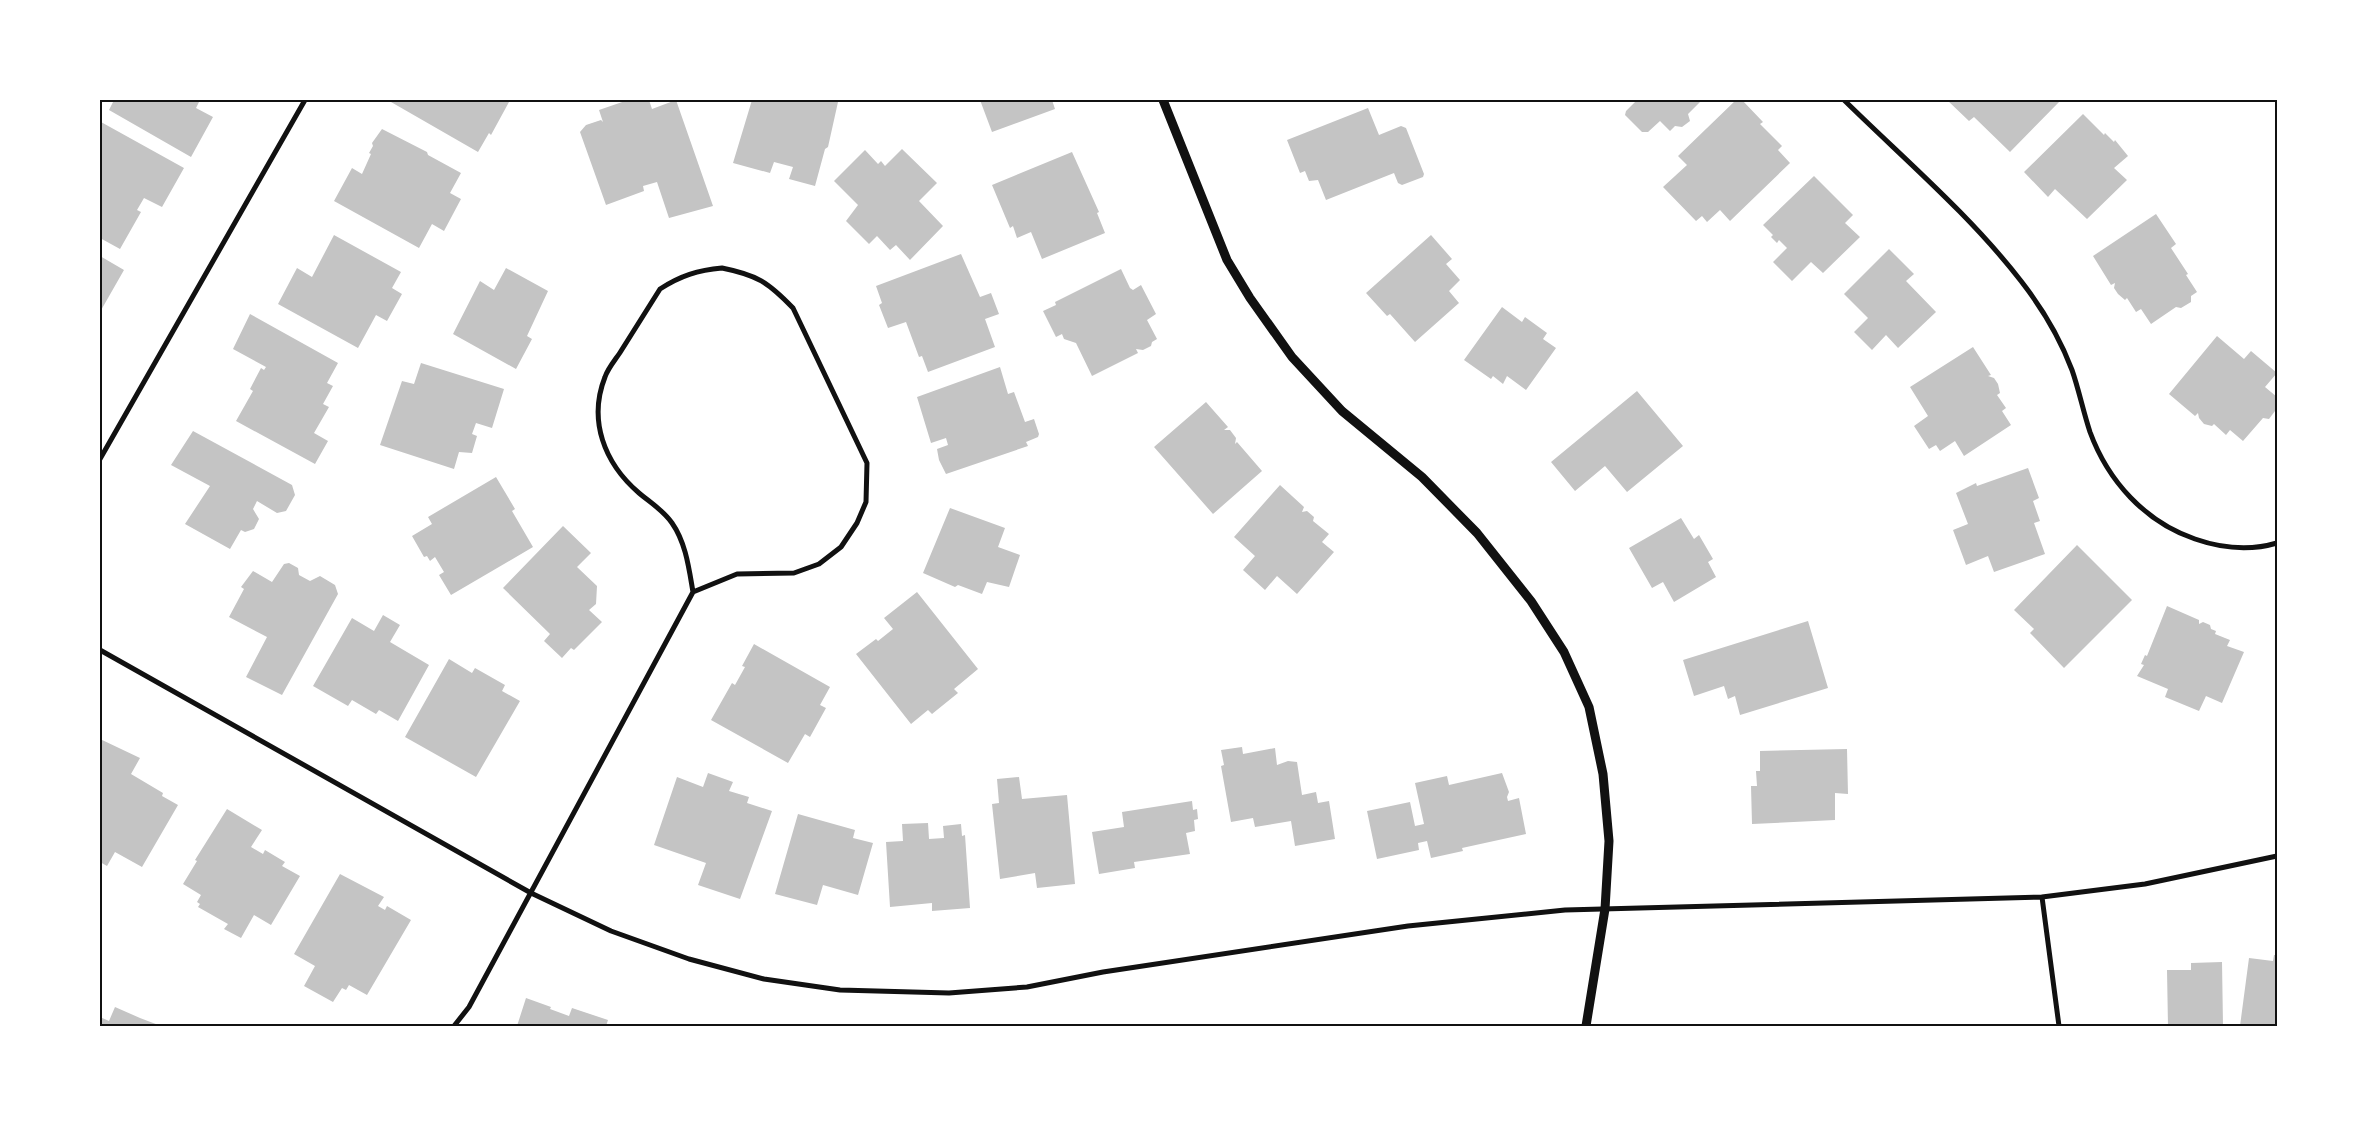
<svg xmlns="http://www.w3.org/2000/svg" width="2377" height="1126" font-family="Montserrat,sans-serif">
	<style>
		.building { fill: #c4c4c4 }
		.lines { fill: none; stroke-linecap: round; stroke-linejoin: round }
		.minor { stroke: #111; stroke-width: 5 }
		.tertiary { stroke: #111; stroke-width: 9 }
		.neatline { fill: none; stroke: #111; stroke-width: 2 }
	</style>
	<rect width="100%" height="100%" fill="#fff"/>
	<!-- building -->
	<path class="building" d="M 114,100 L 200,100 L 196,108 L 213,117 L 191,157 L 109,110 Z
		M 392,100 L 507,100 L 509,102 L 491,135 L 489,133 L 478,152 L 391,102 Z
		M 628,100 L 649,100 L 652,109 L 676,100 L 713,206 L 669,218 L 657,182 L 643,186 L 644,191 L 606,205 L 580,132 L 586,125 L 601,120 L 603,122 L 599,110 Z
		M 752,100 L 838,102 L 828,147 L 825,149 L 815,186 L 789,179 L 793,167 L 774,162 L 770,173 L 733,163 Z
		M 980,100 L 1052,100 L 1055,109 L 992,132 Z
		M 1637,100 L 1702,100 L 1688,114 L 1690,121 L 1682,127 L 1675,126 L 1670,131 L 1660,121 L 1648,132 L 1642,132 L 1625,115 L 1626,111 Z
		M 1736,100 L 1742,100 L 1763,122 L 1760,124 L 1782,146 L 1778,150 L 1790,163 L 1730,221 L 1720,210 L 1707,222 L 1702,216 L 1696,221 L 1663,187 L 1687,165 L 1678,156 Z
		M 1947,100 L 2061,100 L 2010,152 L 1974,117 L 1969,121 Z
		M 1368,108 L 1379,135 L 1401,126 L 1406,128 L 1424,174 L 1423,177 L 1402,185 L 1398,183 L 1394,173 L 1326,200 L 1318,180 L 1309,181 L 1305,171 L 1300,173 L 1287,140 Z
		M 2083,114 L 2104,135 L 2105,133 L 2114,142 L 2115,140 L 2128,156 L 2114,168 L 2127,180 L 2087,219 L 2055,189 L 2048,197 L 2024,172 Z
		M 101,122 L 184,168 L 162,207 L 144,198 L 137,210 L 141,212 L 120,249 L 100,238 Z
		M 382,129 L 427,152 L 428,155 L 461,173 L 450,193 L 461,199 L 444,231 L 432,224 L 419,248 L 334,201 L 352,168 L 362,174 L 371,154 L 369,153 L 373,146 L 372,143 Z
		M 902,149 L 937,183 L 919,201 L 943,226 L 910,260 L 896,245 L 890,250 L 877,236 L 869,244 L 846,221 L 858,205 L 834,181 L 865,150 L 878,164 L 881,161 L 885,166 Z
		M 1072,152 L 1099,212 L 1097,213 L 1105,233 L 1042,259 L 1031,232 L 1017,238 L 1013,226 L 1010,228 L 992,185 Z
		M 1814,176 L 1853,215 L 1845,223 L 1860,237 L 1823,273 L 1811,262 L 1792,281 L 1773,262 L 1787,248 L 1779,240 L 1777,243 L 1771,237 L 1773,235 L 1763,225 Z
		M 2156,214 L 2176,244 L 2171,248 L 2188,274 L 2186,275 L 2197,292 L 2191,296 L 2191,302 L 2181,308 L 2176,307 L 2151,324 L 2141,309 L 2136,312 L 2127,298 L 2125,300 L 2118,294 L 2114,288 L 2115,283 L 2111,285 L 2093,256 Z
		M 334,235 L 401,272 L 392,288 L 402,294 L 387,321 L 376,315 L 358,348 L 278,304 L 297,268 L 312,277 Z
		M 1431,235 L 1452,259 L 1446,264 L 1460,280 L 1449,291 L 1459,303 L 1415,342 L 1390,314 L 1387,316 L 1366,293 Z
		M 1889,249 L 1914,274 L 1906,281 L 1936,312 L 1898,348 L 1886,335 L 1872,350 L 1854,332 L 1868,318 L 1844,294 Z
		M 961,254 L 980,297 L 991,293 L 999,314 L 985,319 L 995,347 L 928,372 L 922,356 L 919,357 L 906,322 L 888,328 L 879,305 L 882,303 L 876,286 Z
		M 100,256 L 124,270 L 100,312 Z
		M 506,268 L 548,291 L 527,336 L 532,339 L 516,369 L 453,334 L 480,281 L 494,290 Z
		M 1121,269 L 1130,288 L 1133,290 L 1141,285 L 1156,314 L 1147,320 L 1157,339 L 1152,342 L 1151,346 L 1143,350 L 1136,349 L 1138,353 L 1092,376 L 1076,343 L 1064,339 L 1062,334 L 1056,337 L 1043,311 L 1056,305 L 1055,302 Z
		M 1502,307 L 1522,322 L 1525,317 L 1547,333 L 1543,339 L 1556,348 L 1526,390 L 1507,376 L 1503,384 L 1493,376 L 1491,379 L 1464,360 Z
		M 250,314 L 338,363 L 327,383 L 333,386 L 323,404 L 329,407 L 314,433 L 328,441 L 315,464 L 236,421 L 253,391 L 250,389 L 261,368 L 264,370 L 266,367 L 233,349 Z
		M 2217,336 L 2244,359 L 2251,351 L 2277,373 L 2265,387 L 2277,397 L 2275,411 L 2269,419 L 2263,418 L 2243,441 L 2230,430 L 2226,435 L 2214,424 L 2212,426 L 2204,424 L 2199,418 L 2198,413 L 2195,416 L 2169,394 Z
		M 1973,347 L 1991,375 L 1988,376 L 1994,378 L 1998,384 L 2000,393 L 1997,395 L 2006,408 L 2002,411 L 2011,425 L 1964,456 L 1955,441 L 1940,451 L 1936,445 L 1929,449 L 1914,426 L 1928,416 L 1910,387 Z
		M 421,363 L 504,389 L 492,428 L 476,423 L 472,434 L 477,436 L 472,453 L 459,452 L 454,469 L 380,445 L 402,381 L 414,384 Z
		M 1000,367 L 1008,394 L 1014,392 L 1025,422 L 1034,419 L 1039,434 L 1038,437 L 1026,442 L 1028,446 L 946,474 L 939,460 L 937,449 L 948,445 L 946,438 L 931,443 L 917,397 Z
		M 1637,391 L 1683,446 L 1627,492 L 1605,466 L 1575,491 L 1551,462 Z
		M 1206,402 L 1228,427 L 1224,430 L 1230,430 L 1236,438 L 1235,444 L 1237,442 L 1262,471 L 1213,514 L 1154,447 Z
		M 193,431 L 292,485 L 295,495 L 286,511 L 277,513 L 257,501 L 253,509 L 259,519 L 254,529 L 245,532 L 241,530 L 230,549 L 185,524 L 210,486 L 171,465 Z
		M 2028,468 L 2039,498 L 2033,501 L 2040,521 L 2034,523 L 2045,554 L 1994,572 L 1988,556 L 1966,565 L 1953,530 L 1968,524 L 1956,493 L 1976,483 L 1977,486 Z
		M 496,477 L 515,509 L 512,511 L 533,547 L 451,595 L 439,575 L 444,572 L 435,557 L 430,561 L 427,556 L 424,557 L 412,536 L 432,524 L 428,517 Z
		M 1280,485 L 1304,507 L 1302,512 L 1307,511 L 1314,517 L 1313,521 L 1329,534 L 1322,542 L 1334,552 L 1297,594 L 1277,576 L 1265,590 L 1243,570 L 1255,556 L 1234,537 Z
		M 950,508 L 1005,528 L 998,547 L 1020,555 L 1009,587 L 987,582 L 982,594 L 958,585 L 955,587 L 923,573 Z
		M 1681,518 L 1694,539 L 1699,535 L 1713,559 L 1708,562 L 1716,577 L 1674,602 L 1663,582 L 1652,588 L 1629,548 Z
		M 563,526 L 591,553 L 577,567 L 597,586 L 596,604 L 589,610 L 602,622 L 574,650 L 571,648 L 562,658 L 544,641 L 550,634 L 503,588 Z
		M 2077,545 L 2132,600 L 2064,668 L 2030,633 L 2034,629 L 2014,610 Z
		M 289,563 L 298,568 L 299,575 L 310,581 L 320,576 L 335,585 L 338,594 L 282,695 L 246,677 L 267,637 L 229,617 L 244,589 L 241,587 L 253,571 L 272,582 L 284,564 Z
		M 917,592 L 978,669 L 954,689 L 958,693 L 932,714 L 928,710 L 911,724 L 856,654 L 876,639 L 878,641 L 893,629 L 884,618 Z
		M 2167,606 L 2199,620 L 2199,624 L 2203,622 L 2210,625 L 2211,629 L 2216,631 L 2215,634 L 2230,640 L 2227,646 L 2244,652 L 2222,703 L 2206,696 L 2199,711 L 2165,697 L 2168,689 L 2137,676 L 2144,665 L 2141,664 L 2145,655 L 2147,656 Z
		M 383,615 L 400,625 L 390,642 L 429,665 L 398,721 L 379,710 L 376,714 L 352,700 L 348,706 L 313,686 L 352,618 L 374,631 Z
		M 1808,621 L 1828,688 L 1740,715 L 1735,696 L 1728,699 L 1724,686 L 1694,696 L 1683,660 Z
		M 754,644 L 830,687 L 820,705 L 826,708 L 810,737 L 805,734 L 788,763 L 711,720 L 732,683 L 735,685 L 745,667 L 742,666 Z
		M 449,659 L 472,673 L 475,668 L 505,685 L 502,691 L 520,701 L 476,777 L 405,737 Z
		M 100,739 L 140,758 L 131,774 L 163,793 L 162,796 L 178,805 L 142,867 L 115,852 L 107,866 L 100,862 Z
		M 1242,747 L 1243,754 L 1275,748 L 1277,765 L 1288,761 L 1297,762 L 1302,795 L 1316,792 L 1318,803 L 1329,801 L 1335,839 L 1295,846 L 1291,821 L 1255,827 L 1253,818 L 1231,822 L 1221,766 L 1224,765 L 1221,750 Z
		M 1847,749 L 1848,794 L 1835,793 L 1835,820 L 1752,824 L 1751,786 L 1757,786 L 1756,771 L 1760,771 L 1760,751 Z
		M 708,773 L 733,782 L 729,791 L 749,797 L 747,803 L 772,811 L 740,899 L 698,885 L 706,863 L 654,845 L 677,777 L 703,787 Z
		M 1502,773 L 1509,792 L 1507,797 L 1508,801 L 1519,798 L 1526,834 L 1462,848 L 1463,851 L 1431,858 L 1427,841 L 1418,843 L 1419,850 L 1377,859 L 1367,811 L 1410,802 L 1415,826 L 1424,824 L 1415,783 L 1447,776 L 1449,785 Z
		M 1019,777 L 1022,799 L 1067,795 L 1075,884 L 1037,888 L 1035,873 L 1000,879 L 992,804 L 999,803 L 997,779 Z
		M 1192,801 L 1193,810 L 1197,809 L 1198,819 L 1194,820 L 1195,831 L 1186,833 L 1190,854 L 1134,862 L 1135,868 L 1099,874 L 1092,832 L 1124,827 L 1122,812 Z
		M 227,809 L 262,830 L 251,847 L 263,854 L 265,850 L 285,862 L 282,866 L 300,876 L 271,925 L 254,915 L 241,938 L 224,929 L 228,924 L 198,907 L 200,904 L 197,902 L 201,895 L 183,884 L 197,861 L 195,860 Z
		M 798,814 L 855,830 L 853,838 L 873,843 L 858,895 L 823,885 L 817,905 L 775,894 Z
		M 928,823 L 929,839 L 944,838 L 943,826 L 961,824 L 962,836 L 965,835 L 970,908 L 932,911 L 932,903 L 890,907 L 886,842 L 903,841 L 902,824 Z
		M 340,874 L 384,897 L 378,906 L 385,910 L 387,906 L 411,920 L 367,995 L 349,985 L 346,990 L 342,988 L 333,1002 L 304,986 L 315,966 L 294,954 Z
		M 2274,955 L 2277,955 L 2277,1026 L 2240,1026 L 2249,958 L 2273,961 Z
		M 2222,962 L 2223,1026 L 2168,1026 L 2167,970 L 2191,970 L 2191,963 Z
		M 526,998 L 551,1007 L 550,1009 L 569,1016 L 572,1008 L 608,1020 L 606,1026 L 517,1026 Z
		M 115,1007 L 140,1018 L 161,1026 L 100,1026 L 100,1017 L 109,1021 Z"/>
	<g class="lines">
		<!-- minor -->
		<path class="minor" d="M 1844,100 C 1904,159 1970,215 2021,281 C 2042,308 2060,338 2072,370 C 2079,390 2083,411 2090,432 C 2108,481 2145,522 2195,539 C 2221,548 2250,551 2277,543
			M 722,268 C 757,275 768,282 793,308 L 867,463 L 866,502 L 857,523 L 841,547 L 819,564 L 794,573 L 737,574 L 693,592 C 689,569 686,543 672,523 C 663,510 651,503 639,493 C 604,463 588,420 605,377 C 608,368 616,359 621,351 C 634,330 647,310 660,289 C 680,276 698,270 722,268 Z
			M 100,459 L 305,100
			M 100,650 L 531,893 L 611,931 L 689,959 L 764,979 L 840,990 L 949,993 L 1027,987 L 1103,972 L 1408,926 L 1565,910 L 2042,897 L 2145,884 L 2277,856
			M 2042,897 L 2059,1026
			M 454,1026 L 469,1007 L 693,592"/>
		<!-- tertiary -->
		<path class="tertiary" d="M 1163,100 L 1227,260 L 1250,298 L 1292,357 L 1342,411 L 1422,477 L 1477,533 L 1531,601 L 1564,652 L 1589,707 L 1603,774 L 1609,841 L 1605,909 L 1586,1026"/>
	</g>
	<!-- border -->
	<rect width="2377" height="1126" fill="none" stroke="#ffffff" stroke-width="202"/>
	<rect x="101" y="101" width="2175" height="924" class="neatline"/>
</svg>
